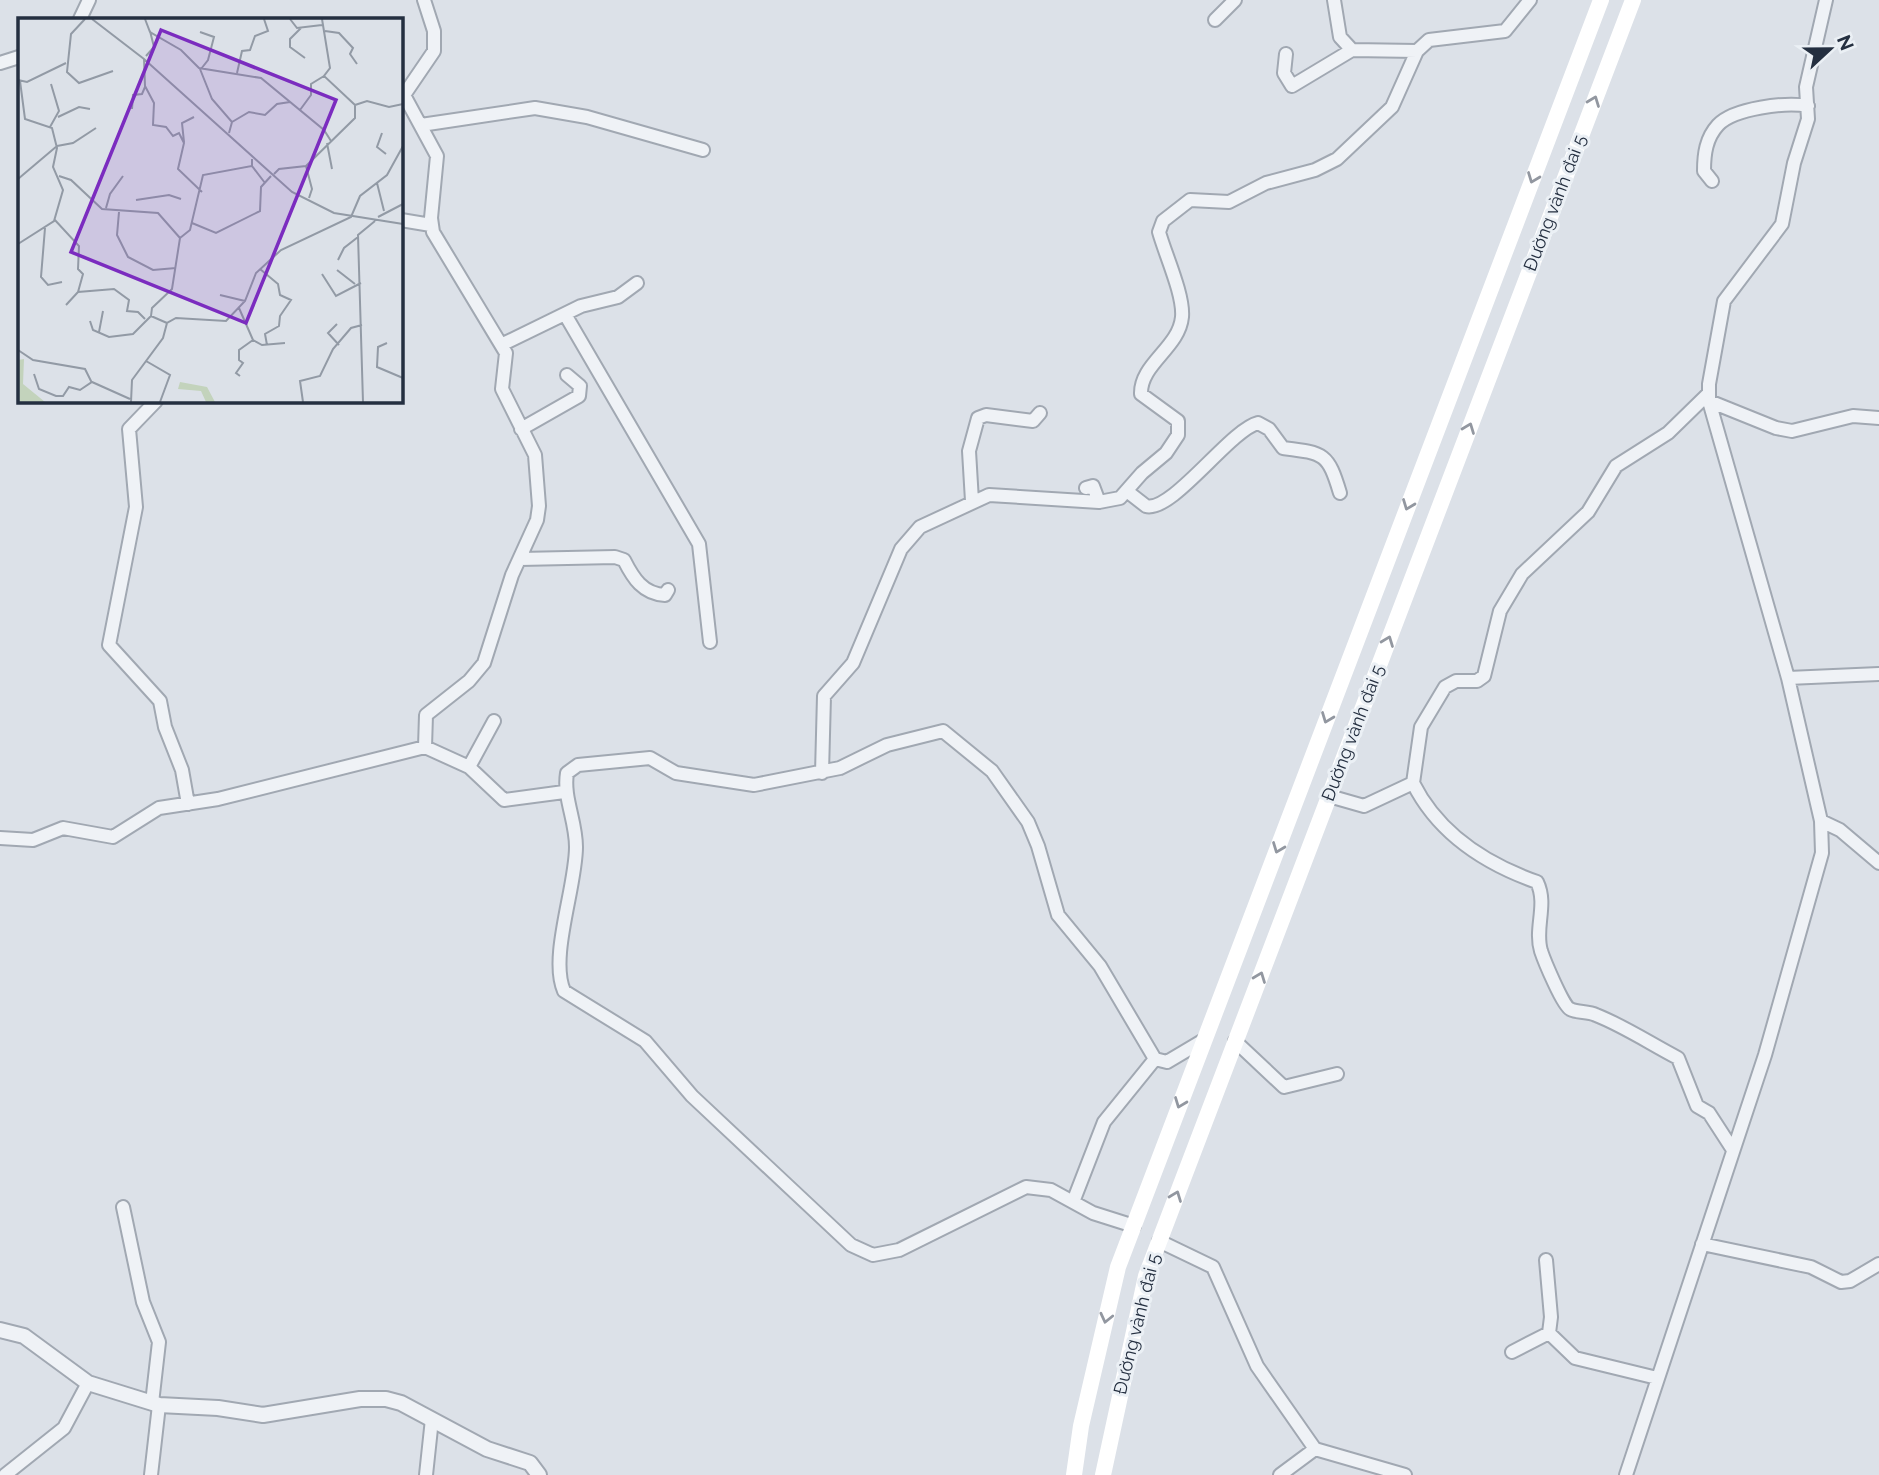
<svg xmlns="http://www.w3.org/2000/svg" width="1879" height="1475" font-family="Raleway,sans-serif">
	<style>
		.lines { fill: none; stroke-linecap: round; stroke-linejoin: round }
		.minor-casing { stroke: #a1a8b2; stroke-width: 16 }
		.tertiary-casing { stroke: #a1a8b2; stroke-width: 18 }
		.minor { stroke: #eff2f6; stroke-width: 12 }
		.tertiary { stroke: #eff2f6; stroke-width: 14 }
		.secondary { stroke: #fff; stroke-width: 16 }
		.oneway { stroke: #9297a0 }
		.labels { text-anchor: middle; stroke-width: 6; stroke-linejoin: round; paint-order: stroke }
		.street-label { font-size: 18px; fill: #242f40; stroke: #ebf0f5 }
		.inset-road { fill: none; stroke: #929aa5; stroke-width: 2 }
		.view { fill: #7b2cbf; fill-opacity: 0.15; stroke: #7b2cbf; stroke-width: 3.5 }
		.inset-edge { fill: none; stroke: #242f40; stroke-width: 3.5 }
	</style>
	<rect width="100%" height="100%" fill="#dce1e8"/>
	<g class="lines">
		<defs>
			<path id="minor" d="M 424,0 L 434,31 L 434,51 L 404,95 L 437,156 L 431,218 L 433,232 L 506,353 L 502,389 L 535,455 L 539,506 L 537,520 L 512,575 L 484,663 L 469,681 L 426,715 L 425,747
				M 1334,0 L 1340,37 L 1352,50 L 1417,51
				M 80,19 L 89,0
				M 1215,20 L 1235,0
				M 1286,54 L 1284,73 L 1292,86 L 1352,50
				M 0,63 L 19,57
				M 421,125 L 535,108 L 587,117 L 703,150
				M 1712,181 L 1704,171 C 1704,154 1706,138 1718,125 C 1734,108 1786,102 1808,106
				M 401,220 L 431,225
				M 566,316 L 699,544 L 710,642
				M 503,344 L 581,306 L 618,297 L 637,283
				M 156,401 L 129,429 L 136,507 L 109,645 L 160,701 L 165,727 L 182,770 L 188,804
				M 1709,401 L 1776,428 L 1792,431 L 1853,416 L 1879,418
				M 521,429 L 579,396 L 580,386 L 567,375
				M 1086,488 L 1093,486 L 1099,502
				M 1128,492 L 1146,506 C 1172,513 1230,430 1258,423 L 1269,429 L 1283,448 C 1324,453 1328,453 1340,493
				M 972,501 L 969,451 L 978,418 L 986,415 L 1033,421 L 1040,413
				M 520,559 L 615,557 L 624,560 C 633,578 643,594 665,595 L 668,590
				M 1788,678 L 1879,674
				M 469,767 L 494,721
				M 822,773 L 824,696 L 853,663 L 901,549 L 920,527 L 989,495 L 1099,502 L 1120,498 L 1142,473 L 1166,453 L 1178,435 L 1178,421 L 1141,394 C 1140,364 1179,348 1182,317 C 1184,295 1165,254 1159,232 L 1163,221 L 1190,200 L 1229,202 L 1266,183 L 1315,170 L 1337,159 L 1392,107 L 1417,51 L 1429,40 L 1505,31 L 1530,0
				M 1413,783 C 1438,833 1486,864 1537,882 C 1548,905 1534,928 1541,951 C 1544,960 1563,1006 1570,1009 C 1577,1013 1588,1011 1596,1015 C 1624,1026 1651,1044 1678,1058 L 1697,1106 L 1709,1113 L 1733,1150
				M 1329,796 L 1364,806 L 1413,783 L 1421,727 L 1445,687 L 1456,681 L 1477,681 L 1484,676 L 1500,611 L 1522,574 L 1588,512 L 1616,466 L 1668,433 L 1708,394
				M 1821,821 L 1840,830 L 1879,863
				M 0,838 L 33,840 L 63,828 L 113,837 L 159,808 L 218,799 L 425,747 L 469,767 L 504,800 L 564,792
				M 1235,1041 L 1284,1087 L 1337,1074
				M 1073,1202 L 1104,1122 L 1155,1059
				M 123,1207 L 143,1302 L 159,1342 L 152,1403
				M 1134,1226 L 1093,1213 L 1051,1190 L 1026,1187 L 899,1250 L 873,1255 L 851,1245 L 692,1096 L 645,1041 L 564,991 C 549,957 576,887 576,847 C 576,820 563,798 567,773 L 578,765 L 650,758 L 676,773 L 754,785 L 840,768 L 887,745 L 943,731 L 992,771 L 1028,822 L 1038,846 L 1058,915 L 1100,966 L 1155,1059 L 1167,1062 L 1204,1040
				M 1159,1241 L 1213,1267 L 1257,1366 L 1315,1449 L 1405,1475
				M 1702,1244 L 1811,1267 L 1841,1282 L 1850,1281 L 1879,1264
				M 1549,1333 L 1575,1358 L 1657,1378
				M 1512,1352 L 1549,1333 L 1551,1317 L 1546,1260
				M 5,1475 L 64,1428 L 88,1383
				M 151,1475 L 159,1405
				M 426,1475 L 432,1419
				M 1280,1475 L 1315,1449
				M 1626,1475 L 1765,1055 L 1822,853 L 1821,821 L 1788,678 L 1709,401 L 1709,384 L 1724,301 L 1782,224 L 1794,163 L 1808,119 L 1806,87 L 1826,0"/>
			<path id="tertiary" d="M 0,1330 L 24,1336 L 88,1383 L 159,1405 L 218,1408 L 263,1415 L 360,1399 L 386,1399 L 401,1403 L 487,1449 L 530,1463 L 539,1475"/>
		</defs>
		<!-- minor casing -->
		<use href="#minor" class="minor-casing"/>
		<!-- tertiary casing -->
		<use href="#tertiary" class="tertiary-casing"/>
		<!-- minor -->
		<use href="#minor" class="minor"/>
		<!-- tertiary -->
		<use href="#tertiary" class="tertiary"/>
		<!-- secondary -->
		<path class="secondary" d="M 1074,1475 L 1081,1426 L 1118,1267 L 1601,0
			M 1103,1475 L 1146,1276 L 1633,0"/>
	</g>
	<!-- one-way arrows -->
	<defs><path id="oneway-chevron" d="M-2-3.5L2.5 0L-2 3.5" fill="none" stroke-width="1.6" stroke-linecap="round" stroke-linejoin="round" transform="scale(1.75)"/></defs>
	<g class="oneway">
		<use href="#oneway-chevron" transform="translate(1594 101) rotate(-69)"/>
		<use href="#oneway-chevron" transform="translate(1533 178) rotate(111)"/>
		<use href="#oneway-chevron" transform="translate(1469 428) rotate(-69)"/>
		<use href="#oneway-chevron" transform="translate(1408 505) rotate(111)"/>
		<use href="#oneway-chevron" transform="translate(1388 641) rotate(-69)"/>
		<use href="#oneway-chevron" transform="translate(1327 718) rotate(111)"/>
		<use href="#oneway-chevron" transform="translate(1278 848) rotate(111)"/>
		<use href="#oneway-chevron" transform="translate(1260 977) rotate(-69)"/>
		<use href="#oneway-chevron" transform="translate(1180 1103) rotate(111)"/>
		<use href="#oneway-chevron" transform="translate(1176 1196) rotate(-69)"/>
		<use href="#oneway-chevron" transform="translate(1106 1318) rotate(103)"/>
	</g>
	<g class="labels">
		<!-- street labels -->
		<g class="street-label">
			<text transform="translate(1555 203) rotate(-69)" y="6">Đường vành đai 5</text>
			<text transform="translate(1353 733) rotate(-69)" y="6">Đường vành đai 5</text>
			<text transform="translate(1137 1324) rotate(-76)" y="6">Đường vành đai 5</text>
		</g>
	</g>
	<!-- overview -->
	<g transform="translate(18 18)">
		<rect width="385" height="385" fill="#dce1e8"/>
		<path d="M 6,341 L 5,366 L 27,384 L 0,384 L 0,342 ZM 162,364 L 189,369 L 197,384 L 188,384 L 183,373 L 160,371 Z" fill="#c3d3bc"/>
		<path class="inset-road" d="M 67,1 L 53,16 L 49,54 L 61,65 L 95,53M 74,1 L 126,41 L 274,174 L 316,195 L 385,206M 127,1 L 132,14 L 163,32 L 181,50 L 243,60 L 306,112 L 313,123M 272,1 L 279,10 L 304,7M 283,10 L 272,21 L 272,29 L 287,40M 307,13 L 321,15 L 335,30 L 332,36 L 339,46M 182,14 L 196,19 L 190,42 L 183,51M 128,38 L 136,29 L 132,13M 126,41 L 127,68 L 136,85 L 135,107 L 148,109 L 155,118 L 161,115 L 166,125 L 160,151 L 184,174M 182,51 L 194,81 L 214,104 L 211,115M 219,55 L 224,33 L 232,32 L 237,18 L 250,13 L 246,1M 0,62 L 9,64 L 48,45M 337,87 L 349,83 L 371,89 L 385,86M 114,91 L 115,77 L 124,76 L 127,69M 282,92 L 293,77 L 293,66 L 306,58M 40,99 L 61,89 L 72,91M 214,104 L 231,94 L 247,97 L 259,86 L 272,84M 32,109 L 41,93 L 33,66M 364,115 L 359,129 L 368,136M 166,124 L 164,105 L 176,99M 309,125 L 314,151M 39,128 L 55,125 L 78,110M 234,148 L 247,165M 288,148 L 294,171 L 291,180M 256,156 L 261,151 L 288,148 L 337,100 L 337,87 L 306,58 L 312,50 L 304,1M 41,158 L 53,162 L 84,191 L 140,195 L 162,220M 0,161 L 39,128M 359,165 L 366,193M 118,182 L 151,177 L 163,181M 88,190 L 92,176 L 105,158M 101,194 L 99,217 L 110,239 L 135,252 L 158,250M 360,199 L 385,186M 36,201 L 61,228 L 60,251 L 65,256 L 60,274M 174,205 L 198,215 L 242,193 L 243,169 L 253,158M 27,210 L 23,259 L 30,267 L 44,264M 0,226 L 36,203 L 45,172 L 35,149 L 39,130 L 34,110 L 7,101 L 2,63M 320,242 L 326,230 L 340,219M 242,251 L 260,266 L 262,277 L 273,282 L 262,298 L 261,308 L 247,316 L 249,327M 319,252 L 337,266M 304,256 L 318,278 L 343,265M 202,277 L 227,283M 48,287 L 60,274 L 96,271 L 111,282 L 109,293 L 120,294 L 127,301M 221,290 L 235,322 L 221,332 L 221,342 L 225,345 L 218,355 L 222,358M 133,298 L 134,290 L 154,271 L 162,220 L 172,212 L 185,157 L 234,148 L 234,141M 72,303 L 75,312 L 91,319 L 115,316 L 133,298 L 149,305M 319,306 L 310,315 L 321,327M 81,314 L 85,293M 235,322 L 244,327 L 267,325M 369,325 L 360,329 L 359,349 L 385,360M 0,332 L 15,342 L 67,351 L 74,365M 128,343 L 152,357 L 142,384M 16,356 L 21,371 L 38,378 L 45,378 L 51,369 L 62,372 L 74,364 L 112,381M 113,384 L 114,362 L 145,320 L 149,305 L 158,300 L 208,303 L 227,283 L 238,255 L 263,232 L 333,199 L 342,178 L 369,157 L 385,128M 285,384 L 282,363 L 302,358 L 315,331 L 333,310 L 344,307M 345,384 L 340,217 L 357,203"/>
		<path class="view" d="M 143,12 L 318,82 L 228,305 L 53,234 Z"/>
		<rect width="385" height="385" class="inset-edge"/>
	</g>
	<!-- north arrow -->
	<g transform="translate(1830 49) rotate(68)" stroke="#ebf0f5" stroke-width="5" paint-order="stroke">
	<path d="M0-5L12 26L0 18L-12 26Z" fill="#242f40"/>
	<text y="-10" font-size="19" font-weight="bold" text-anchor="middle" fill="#242f40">N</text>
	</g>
</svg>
